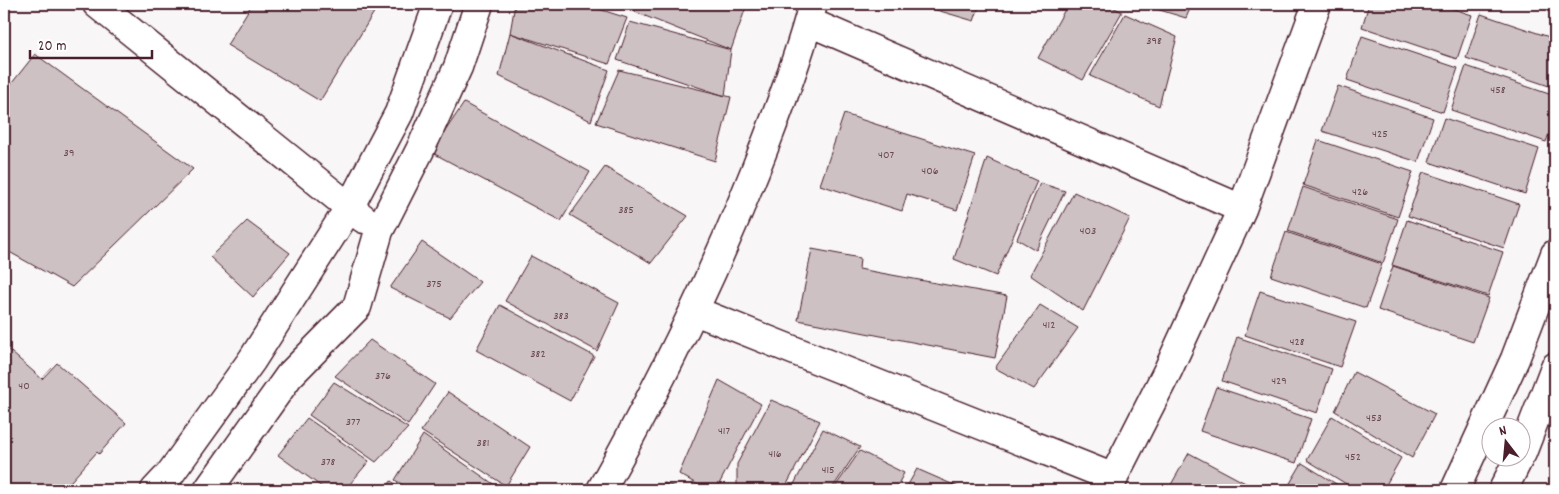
<svg xmlns="http://www.w3.org/2000/svg" width="1559" height="494" font-family="Dekko,sans-serif">
	<style>
		.building { fill: #cdc1c4; stroke: #4a1f2b }
		.lines { fill: none; stroke-linecap: round; stroke-linejoin: round }
		.minor-casing { stroke: #4a1f2b; stroke-width: 31 }
		.minor { stroke: #fff; stroke-width: 28 }
		.labels { text-anchor: middle; stroke-width: 5; stroke-linejoin: round; paint-order: stroke }
		.number-label { font-size: 12px; fill: #6b4851 }
	</style>
	<rect width="100%" height="100%" fill="#f8f6f7"/>
	<filter id="ink" filterUnits="userSpaceOnUse"><feTurbulence type="fractalNoise" baseFrequency=".02" numOctaves="2"/><feDisplacementMap in="SourceGraphic" scale="10" xChannelSelector="R" yChannelSelector="G"/><feConvolveMatrix kernelMatrix="1 2 1 2 8 2 1 2 1" color-interpolation-filters="sRGB"/></filter>
	<g filter="url(#ink)">
		<!-- building -->
		<path class="building" d="M 252,4 L 379,4 L 320,101 L 227,45 Z
			M 515,4 L 583,4 L 627,18 L 609,64 L 510,33 Z
			M 636,4 L 747,4 L 731,50 L 635,12 Z
			M 916,4 L 980,4 L 974,21 Z
			M 1068,4 L 1107,4 L 1122,12 L 1083,80 L 1038,58 Z
			M 1140,4 L 1192,4 L 1186,18 Z
			M 1369,4 L 1439,4 L 1472,15 L 1457,59 L 1362,27 Z
			M 1125,14 L 1177,37 L 1159,106 L 1090,76 Z
			M 1481,14 L 1555,39 L 1555,88 L 1466,58 Z
			M 630,22 L 731,50 L 725,96 L 617,60 Z
			M 510,33 L 609,70 L 591,121 L 499,76 Z
			M 1362,36 L 1458,68 L 1443,112 L 1347,80 Z
			M 35,54 L 193,169 L 72,287 L 4,249 L 4,93 Z
			M 1466,66 L 1555,96 L 1555,117 L 1546,142 L 1451,110 Z
			M 619,70 L 731,97 L 715,161 L 596,123 Z
			M 1338,86 L 1433,118 L 1418,162 L 1322,131 Z
			M 464,103 L 590,172 L 561,221 L 431,152 Z
			M 844,114 L 975,156 L 957,210 L 907,194 L 902,211 L 820,185 Z
			M 1444,118 L 1539,149 L 1525,194 L 1429,162 Z
			M 1318,140 L 1413,172 L 1398,217 L 1303,185 Z
			M 987,158 L 1037,181 L 996,276 L 954,259 Z
			M 605,167 L 688,216 L 651,263 L 570,215 Z
			M 1423,172 L 1519,204 L 1504,248 L 1408,216 Z
			M 1040,183 L 1065,191 L 1036,250 L 1017,239 Z
			M 1303,187 L 1398,219 L 1383,263 L 1288,231 Z
			M 1074,192 L 1130,218 L 1083,311 L 1030,275 Z
			M 1407,220 L 1503,252 L 1488,296 L 1392,265 Z
			M 247,221 L 290,253 L 253,297 L 210,257 Z
			M 1286,232 L 1382,264 L 1366,308 L 1271,276 Z
			M 422,242 L 480,282 L 450,318 L 390,288 Z
			M 812,249 L 860,258 L 859,269 L 1007,296 L 995,358 L 798,320 Z
			M 531,256 L 619,303 L 597,351 L 505,301 Z
			M 1393,266 L 1489,298 L 1473,342 L 1378,310 Z
			M 1260,291 L 1356,322 L 1340,367 L 1245,335 Z
			M 500,305 L 594,356 L 570,401 L 476,350 Z
			M 1040,305 L 1078,328 L 1034,389 L 995,368 Z
			M 1237,337 L 1332,369 L 1317,413 L 1222,381 Z
			M 370,340 L 435,384 L 408,425 L 335,376 Z
			M 4,346 L 42,379 L 57,363 L 126,423 L 99,454 L 97,452 L 63,490 L 4,490 Z
			M 1354,372 L 1435,414 L 1412,458 L 1335,411 Z
			M 719,380 L 761,404 L 716,490 L 707,490 L 679,474 Z
			M 334,382 L 408,428 L 376,462 L 309,415 Z
			M 1216,387 L 1311,419 L 1296,463 L 1200,431 Z
			M 448,392 L 530,447 L 506,486 L 421,431 Z
			M 771,400 L 820,421 L 784,490 L 737,490 L 737,464 Z
			M 1332,416 L 1401,458 L 1383,490 L 1356,490 L 1307,460 Z
			M 307,418 L 369,461 L 345,490 L 326,490 L 278,455 Z
			M 823,429 L 860,447 L 831,490 L 791,490 Z
			M 423,435 L 502,490 L 411,490 L 395,480 Z
			M 860,451 L 904,473 L 895,490 L 833,490 Z
			M 1189,453 L 1249,485 L 1246,490 L 1168,490 Z
			M 1302,463 L 1346,490 L 1286,490 Z
			M 917,469 L 963,489 L 905,490 Z
			M 391,481 L 404,490 L 386,490 Z
			M 664,483 L 682,490 L 659,490 Z"/>
		<g class="lines">
			<defs>
				<path id="minor" d="M 97,4 L 364,219
					M 809,22 L 1242,209
					M 695,311 L 1114,478
					M 1522,453 L 1555,367
					M 155,490 L 170,474 L 252,360 L 349,208 L 399,113 L 438,4
					M 208,490 L 289,376 L 357,307 L 379,231 L 420,150 L 458,67 L 479,4
					M 601,490 C 664,377 721,261 767,140 C 784,96 801,50 813,4
					M 1107,490 L 1168,370 L 1242,209 L 1317,4
					M 1455,490 L 1515,359 L 1555,254
					M 1503,490 L 1520,456"/>
			</defs>
			<!-- minor casing -->
			<use href="#minor" class="minor-casing"/>
			<!-- minor -->
			<use href="#minor" class="minor"/>
		</g>
	</g>
	<g class="labels">
		<!-- number labels -->
		<g class="number-label">
			<text x="1154" y="44">398</text>
			<text x="1498" y="93">458</text>
			<text x="1380" y="137">425</text>
			<text x="69" y="156">39</text>
			<text x="886" y="158">407</text>
			<text x="930" y="174">406</text>
			<text x="1360" y="195">426</text>
			<text x="626" y="213">385</text>
			<text x="1088" y="234">403</text>
			<text x="434" y="287">375</text>
			<text x="561" y="319">383</text>
			<text x="1049" y="328">412</text>
			<text x="1297" y="345">428</text>
			<text x="538" y="357">382</text>
			<text x="383" y="379">376</text>
			<text x="1279" y="384">429</text>
			<text x="24" y="389">40</text>
			<text x="1374" y="421">453</text>
			<text x="353" y="425">377</text>
			<text x="724" y="434">417</text>
			<text x="483" y="446">381</text>
			<text x="775" y="457">416</text>
			<text x="1353" y="460">452</text>
			<text x="328" y="465">378</text>
			<text x="828" y="473">415</text>
		</g>
	</g>
	<!-- margin -->
	<rect width="1559" height="494" fill="none" stroke="#fff" stroke-width="20"/>
	<rect x="10" y="10" width="1539" height="474" fill="none" stroke="#4a1f2b" stroke-width="2" filter="url(#ink)"/>
	<!-- north arrow -->
	<g transform="translate(1506 442) rotate(344)"><circle r="24" fill="#ffffff" stroke="#b7a5aa"/>
	<path d="M0-4L9 19L0 12L-9 19Z" fill="#4a1f2b"/>
	<text y="-8" font-size="14" font-weight="bold" text-anchor="middle" fill="#4a1f2b">N</text>
	</g>
	<!-- scale -->
	<path d="M30 50v8h122v-8" fill="none" stroke="#4a1f2b" stroke-width="2.5"/>
	<text x="38" y="50" font-size="15" fill="#4a1f2b" stroke="#ffffff" stroke-width="4" paint-order="stroke">20 m</text>
</svg>
